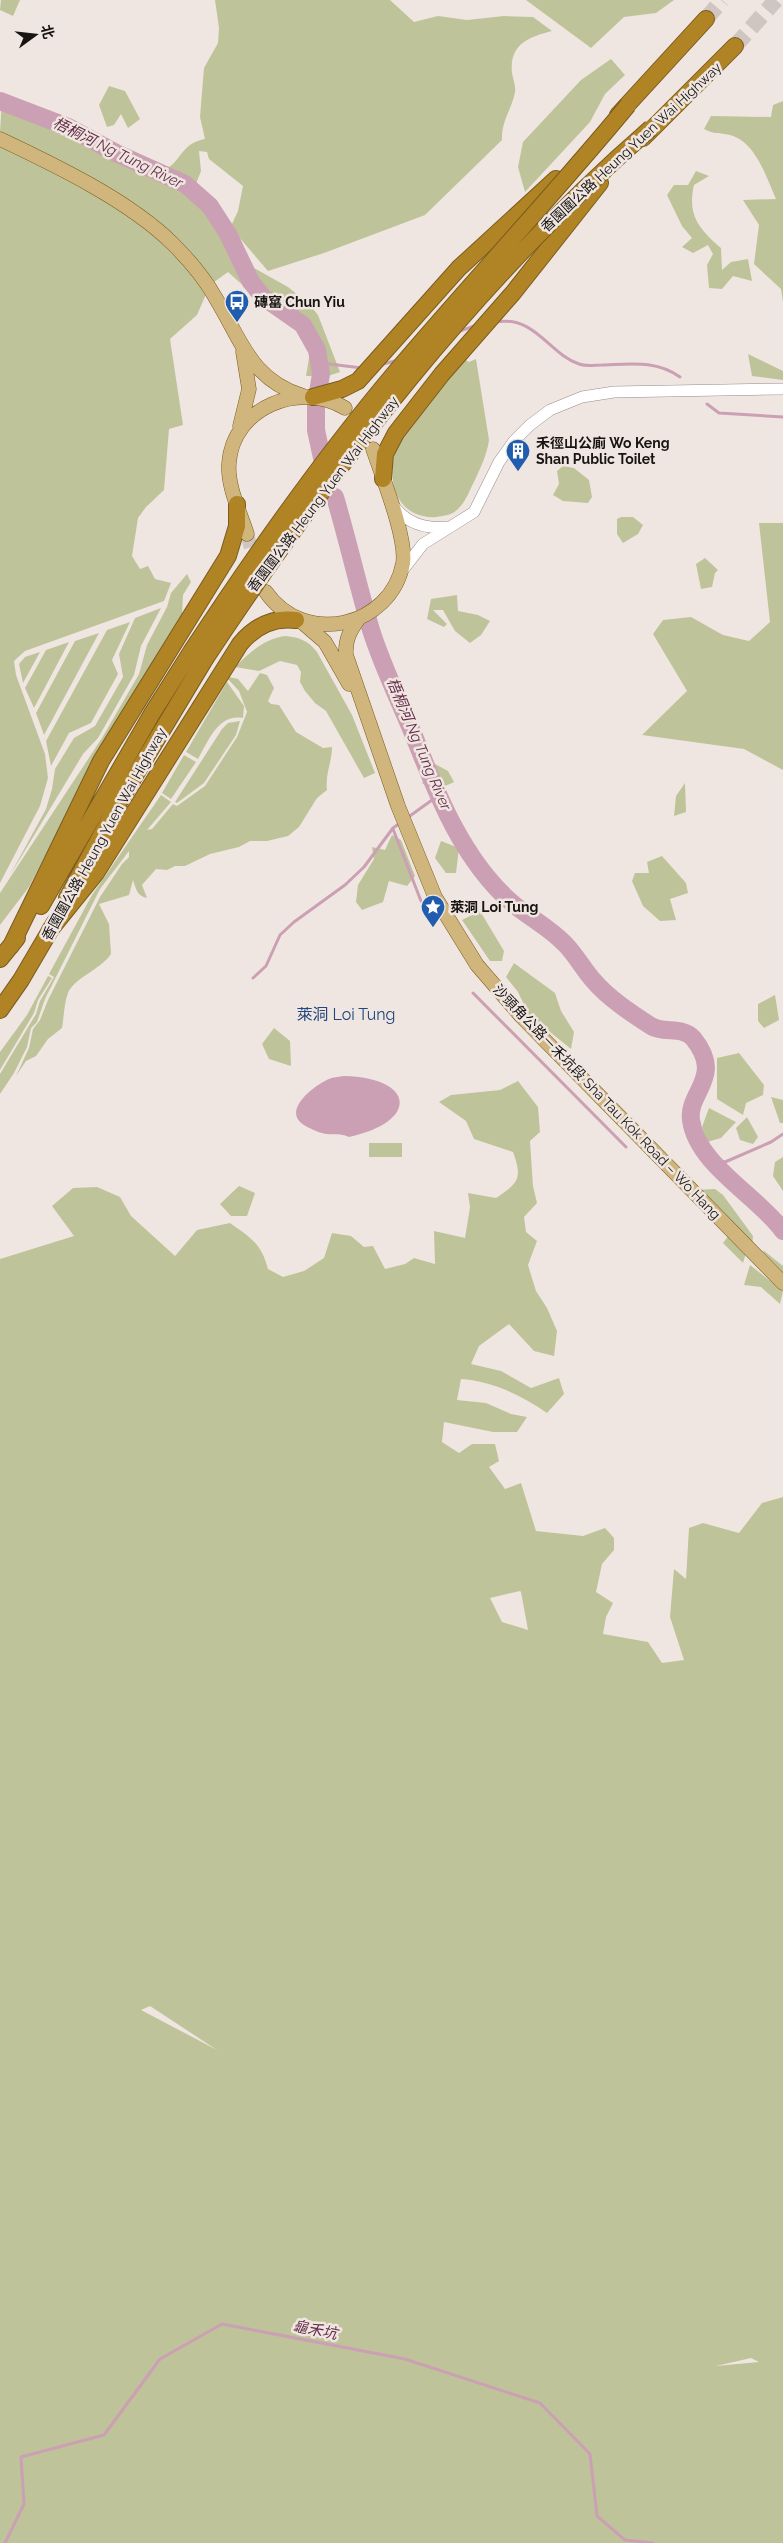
<svg xmlns="http://www.w3.org/2000/svg" width="783" height="2543" font-family="Raleway,'Noto Sans SC',sans-serif">
	<style>
		.green { fill: #bfc399; fill-rule: evenodd }
		.water { fill: #cca0b4 }
		.lines { fill: none; stroke-linecap: round; stroke-linejoin: round }
		.stream { stroke: #cca0b4; stroke-width: 3 }
		.river { stroke: #cca0b4; stroke-width: 18 }
		.major-tunnel { stroke: #cfc6c2; stroke-width: 14; stroke-dasharray: 14 7; stroke-linecap: butt }
		.highway-tunnel { stroke: #cfc6c2; stroke-width: 16; stroke-dasharray: 16 8; stroke-linecap: butt }
		.minor-casing { stroke: #968d88; stroke-width: 12 }
		.major-casing { stroke: #7a5c1e; stroke-width: 15 }
		.highway-casing { stroke: #7a5c1e; stroke-width: 18 }
		.minor { stroke: #fff; stroke-width: 11 }
		.major { stroke: #d0b57c; stroke-width: 14 }
		.highway { stroke: #b08325; stroke-width: 16 }
		.highway-bridge-casing { stroke: #7a5c1e; stroke-width: 18; stroke-linecap: butt }
		.highway-bridge { stroke: #b08325; stroke-width: 16 }
		.labels { text-anchor: middle; stroke-width: 5; stroke-linejoin: round; paint-order: stroke }
		.street-label { font-size: 14px; fill: #171412; stroke: #f0e6e1 }
		.poi-label { font-size: 14px; font-weight: bold; fill: #171412; stroke: #f0e6e1; text-anchor: start }
		.water-label { font-size: 15px; font-style: italic; fill: #652e4b; stroke: #f0e6e1 }
		.quarter-label { font-size: 16px; fill: #22487d; stroke: #f0e6e1 }
	</style>
	<rect width="100%" height="100%" fill="#f0e6e1"/>
	<!-- green -->
	<path class="green" d="M 1,0 L 20,0 L 13,16 L 0,10 Z
		M 215,0 L 390,0 L 414,22 L 438,16 L 467,20 L 504,16 L 533,17 L 552,31 C 529,37 509,44 512,73 C 513,79 516,86 515,92 C 512,109 501,121 502,140 L 425,215 L 324,253 L 268,271 L 232,229 L 254,268 L 288,287 L 310,305 L 318,315 L 340,372 L 328,376 L 306,376 L 310,352 L 294,320 L 276,315 L 228,272 L 210,285 L 197,315 L 170,339 L 183,425 L 169,429 L 164,490 L 146,507 L 138,518 L 132,556 L 140,569 L 148,566 L 155,579 L 171,583 L 164,601 L 25,651 L 14,661 L 16,675 L 45,754 L 48,778 L 40,806 L 0,883 L 0,143 L 31,147 L 0,132 L 2,99 L 93,146 L 173,181 L 162,171 C 183,162 179,144 205,139 L 200,117 L 204,68 L 218,43 L 219,28 ZM 199,151 L 207,152 L 209,159 L 243,186 L 238,211 L 231,226 L 203,192 L 194,189 L 201,171 Z
		M 526,0 L 674,0 L 656,13 L 624,17 L 591,48 Z
		M 611,59 L 625,75 L 605,94 L 590,122 L 525,192 L 518,167 L 523,142 L 581,80 Z
		M 109,86 L 125,91 L 140,119 L 128,128 L 121,114 L 114,125 L 107,127 L 99,105 Z
		M 783,101 L 783,302 L 781,289 L 754,264 L 759,225 L 743,200 L 776,199 C 766,177 756,142 730,135 C 719,132 715,135 704,129 L 711,116 L 771,117 L 773,105 Z
		M 696,171 L 709,176 L 694,185 C 687,215 699,229 721,248 L 722,270 L 731,262 L 748,259 L 752,281 L 733,276 L 722,289 L 709,288 L 707,265 L 713,254 L 708,245 L 693,253 L 682,247 L 692,238 L 682,226 L 667,195 L 674,185 L 688,185 Z
		M 748,354 L 783,371 L 783,380 L 752,376 Z
		M 464,359 L 469,362 L 476,359 L 489,440 C 487,455 481,466 475,480 C 470,489 466,502 458,509 C 452,515 444,516 436,517 C 429,518 421,516 414,513 C 387,499 389,462 400,438 Z
		M 563,466 L 574,468 L 589,480 L 592,497 L 588,503 L 563,501 L 553,495 L 559,484 L 557,471 Z
		M 621,517 L 633,517 L 643,525 L 638,534 L 623,543 L 617,534 L 617,519 Z
		M 759,523 L 783,523 L 783,770 L 744,749 L 642,735 L 687,691 L 653,634 L 663,620 L 691,617 L 723,635 L 749,641 L 770,622 Z
		M 705,558 L 718,570 L 715,573 L 712,587 L 701,589 L 696,564 Z
		M 187,574 L 191,582 L 183,595 L 182,616 L 91,767 L 29,887 L 0,925 L 0,893 L 102,738 L 139,674 L 147,645 L 167,607 L 171,593 Z
		M 457,595 L 458,611 L 478,615 L 490,621 L 481,635 L 470,643 L 455,631 L 443,610 L 433,610 L 447,624 L 444,627 L 427,619 L 431,599 Z
		M 161,608 L 141,646 L 134,675 L 98,738 L 83,754 L 9,877 L 46,809 L 52,789 L 55,769 L 74,738 L 95,726 L 123,677 L 119,654 L 135,618 Z
		M 130,622 L 112,660 L 118,674 L 91,723 L 69,733 L 51,766 L 46,741 L 107,630 Z
		M 99,633 L 44,735 L 36,713 L 75,641 Z
		M 285,636 C 298,637 308,640 317,652 L 352,715 L 375,773 L 364,778 L 326,711 L 315,703 L 305,691 L 300,682 L 301,672 L 297,665 L 280,661 L 259,671 L 235,667 C 250,652 264,639 285,636 Z
		M 69,642 L 34,708 L 25,688 L 46,650 Z
		M 40,652 L 23,683 L 19,664 L 25,657 Z
		M 260,673 L 267,675 L 274,688 L 268,701 L 271,704 L 279,705 L 296,732 L 323,748 L 332,747 C 332,763 325,773 327,790 L 317,798 L 299,827 L 288,836 L 267,841 L 250,841 L 239,847 L 210,854 L 185,866 L 175,866 L 167,870 L 156,869 L 142,885 L 147,898 C 137,896 136,889 133,880 L 129,895 L 99,904 L 109,924 L 111,954 C 100,970 74,978 68,993 C 64,1003 64,1017 62,1028 L 48,1039 L 36,1056 L 26,1061 L 16,1076 L 29,1048 L 33,1029 L 40,1020 L 48,1000 L 100,897 L 122,864 L 129,857 L 129,851 L 100,889 L 45,999 L 37,1022 L 31,1028 L 27,1047 L 14,1073 L 0,1094 L 0,1074 L 36,1014 L 40,1001 L 54,977 L 49,974 L 92,895 L 161,795 L 171,802 L 147,830 L 152,829 L 173,804 L 177,806 L 205,786 L 237,737 L 247,712 L 239,691 L 228,679 L 229,677 L 238,679 L 248,691 Z
		M 227,682 L 244,706 L 243,718 C 218,714 209,740 198,759 L 186,752 Z
		M 240,721 L 236,735 L 204,783 L 177,803 L 175,802 L 222,729 L 228,723 Z
		M 184,755 L 196,762 L 171,799 L 162,793 Z
		M 435,764 L 448,771 L 454,782 C 442,788 433,790 422,783 Z
		M 685,783 L 686,812 L 674,816 L 676,796 Z
		M 392,835 L 401,840 L 415,876 L 407,886 L 389,881 L 383,902 L 362,910 L 356,902 L 358,885 L 374,859 L 372,847 L 385,850 Z
		M 441,841 L 459,848 L 456,873 L 446,873 L 435,858 Z
		M 662,856 L 686,883 L 688,893 L 670,899 L 676,920 L 660,921 L 643,906 L 632,881 L 635,873 L 649,873 L 647,862 Z
		M 480,911 L 504,951 L 502,961 L 490,961 L 462,920 Z
		M 514,963 L 555,993 L 561,1011 L 574,1032 L 571,1049 L 529,1015 L 518,992 L 506,977 Z
		M 48,976 L 52,978 L 38,1000 L 34,1013 L 0,1070 L 0,1052 L 27,1015 Z
		M 775,995 L 779,1020 L 764,1028 L 758,1021 L 758,1004 Z
		M 274,1028 L 290,1041 L 291,1066 L 269,1059 L 262,1044 Z
		M 739,1053 L 764,1085 L 763,1095 L 746,1103 L 743,1115 L 717,1099 L 717,1058 Z
		M 518,1081 L 538,1107 L 540,1132 L 530,1141 L 533,1186 L 537,1203 L 524,1217 L 526,1232 L 537,1241 L 528,1265 L 536,1291 L 547,1308 L 557,1331 L 554,1356 L 534,1351 L 509,1324 L 479,1346 L 471,1364 L 501,1371 L 531,1388 L 559,1378 L 564,1394 L 547,1413 C 521,1395 492,1381 461,1379 L 457,1400 L 486,1403 L 511,1414 L 527,1417 L 517,1432 L 493,1432 L 444,1422 L 442,1442 L 459,1453 L 472,1444 L 495,1444 L 499,1461 L 489,1467 L 505,1489 L 521,1483 L 536,1531 L 583,1536 L 605,1528 L 614,1538 L 614,1550 L 602,1564 L 596,1592 L 613,1603 L 606,1617 L 603,1634 L 648,1642 L 662,1663 L 684,1660 L 670,1617 L 674,1569 L 686,1579 L 689,1528 L 703,1523 L 739,1533 L 762,1503 L 783,1497 L 783,2543 L 0,2543 L 0,1259 L 74,1236 L 52,1206 L 73,1188 L 97,1187 L 120,1197 L 131,1216 L 175,1256 L 197,1230 L 230,1223 C 251,1238 261,1243 268,1269 L 283,1277 L 304,1271 L 324,1258 L 332,1233 L 351,1236 L 364,1247 L 373,1246 L 385,1269 L 405,1264 L 414,1258 L 435,1264 L 434,1231 L 465,1238 L 470,1207 L 468,1193 L 496,1198 C 518,1183 523,1179 513,1152 L 474,1139 L 466,1121 L 439,1102 L 451,1095 L 500,1090 ZM 520,1591 L 521,1592 L 528,1630 L 502,1622 L 490,1598 ZM 150,2006 L 217,2050 L 141,2010 ZM 751,2358 L 759,2362 L 716,2366 Z
		M 771,1097 L 783,1100 L 783,1123 L 780,1123 Z
		M 709,1108 L 736,1122 L 721,1138 L 707,1142 L 702,1127 Z
		M 747,1117 L 758,1137 L 753,1144 L 740,1140 L 736,1128 Z
		M 369,1143 L 402,1143 L 402,1157 L 369,1157 Z
		M 783,1157 L 783,1191 L 773,1176 L 775,1162 Z
		M 239,1186 L 255,1193 L 247,1216 L 231,1216 L 220,1204 Z
		M 715,1189 L 723,1195 L 753,1236 L 752,1248 L 695,1190 Z
		M 729,1235 L 746,1253 L 743,1263 L 723,1243 Z
		M 763,1250 L 783,1266 L 783,1283 L 767,1263 Z
		M 750,1265 L 783,1291 L 780,1304 L 761,1287 L 744,1285 Z"/>
	<!-- water -->
	<path class="water" d="M 344,1076 C 416,1078 419,1122 349,1137 C 338,1132 332,1136 322,1133 C 317,1132 309,1128 304,1125 C 281,1110 315,1085 329,1079 C 333,1077 339,1077 344,1076 Z"/>
	<g class="lines">
		<!-- stream -->
		<path class="stream" d="M 496,322 C 535,315 549,354 579,364 C 587,367 594,365 602,365 C 631,364 656,360 680,377
			M 460,331 L 477,325
			M 321,363 L 362,368
			M 380,365 L 398,360
			M 707,404 L 719,413 L 783,417
			M 407,818 L 439,795
			M 393,829 L 421,901
			M 253,978 L 266,966 L 280,935 L 294,922 L 345,885 L 364,867 L 393,828 L 400,823
			M 473,993 L 626,1147
			M 710,1159 L 725,1162 L 771,1142 L 783,1134
			M 5,2543 L 24,2504 L 21,2457 L 104,2435 L 160,2359 L 222,2324 L 405,2359 L 540,2403 L 590,2454 L 597,2516 L 625,2540 L 653,2543"/>
		<!-- river -->
		<path class="river" d="M 0,101 L 68,127 L 116,153 L 185,184 L 210,206 L 228,234 L 251,282 L 263,297 L 303,325 L 317,350 L 321,374 L 316,405 L 316,430 L 322,458
			M 335,497 C 348,541 358,586 371,630 C 383,668 401,704 416,741 C 438,797 464,861 511,902 C 528,917 549,927 565,944 C 576,955 583,969 593,980 C 608,998 631,1013 651,1026 C 664,1034 682,1026 693,1038 C 725,1077 687,1092 691,1120 C 697,1165 758,1196 783,1231"/>
		<!-- major-tunnel -->
		<path class="major-tunnel" d="M 247,534 L 256,566"/>
		<!-- highway-tunnel -->
		<path class="highway-tunnel" d="M 706,19 L 722,0
			M 735,46 L 776,0"/>
		<defs>
			<path id="minor" d="M 393,505 C 406,523 425,529 446,527
				M 402,571 L 423,544 L 474,512 L 499,462 L 514,441 L 530,425 L 550,410 L 582,397 L 614,392 L 783,389"/>
			<path id="major" d="M 0,139 C 55,165 130,201 173,244 C 189,260 204,277 215,297 C 242,341 250,379 303,396
				M 240,426 L 249,389 L 243,352
				M 247,534 C 240,512 227,486 229,463 C 233,407 300,381 345,408
				M 266,592 C 304,647 391,628 403,563 C 407,538 382,476 373,449
				M 359,618 C 350,631 345,639 346,655 L 398,806 L 435,897 L 477,965 L 521,1016 L 783,1283
				M 303,623 L 325,642 L 349,684"/>
			<path id="highway" d="M 618,115 L 706,19
				M 643,138 L 735,46
				M 313,397 L 342,389 L 358,381 L 459,268 L 556,179
				M 383,479 L 385,454 L 396,433 L 442,374 L 513,293 L 600,183
				M 67,898 L 119,802 L 205,659
				M 41,906 L 153,712 L 191,652
				M 50,930 L 96,873 L 240,644 C 255,626 273,617 296,620
				M 11,946 L 101,761 L 228,556 L 237,526 L 237,504
				M 0,959 L 17,938
				M 0,1010 L 21,980 L 55,922"/>
		</defs>
		<!-- minor casing -->
		<use href="#minor" class="minor-casing"/>
		<!-- major casing -->
		<use href="#major" class="major-casing"/>
		<!-- highway casing -->
		<use href="#highway" class="highway-casing"/>
		<!-- minor -->
		<use href="#minor" class="minor"/>
		<!-- major -->
		<use href="#major" class="major"/>
		<!-- highway -->
		<use href="#highway" class="highway"/>
		<defs>
			<path id="highway-bridge" d="M 191,652 C 254,556 320,462 394,374 C 471,283 552,197 628,105
				M 205,659 C 332,467 476,280 651,128"/>
		</defs>
		<!-- highway-bridge casing -->
		<use href="#highway-bridge" class="highway-bridge-casing"/>
		<!-- highway-bridge -->
		<use href="#highway-bridge" class="highway-bridge"/>
	</g>
	<!-- icons -->
	<defs>
		<symbol id="bus-pin" viewBox="-11 -11 22 30"><path d="M0 17L-7.5 6A9.5 9.5 0 1 1 7.5 6Z" fill="#205dae" stroke="#f0e6e1"/><path d="M-5-6H5V4H4V6H2V4H-2V6H-4V4H-5ZM-3.5-4V0h7V-4ZM-3.5 1.2v1.5H-2V1.2ZM2 1.2v1.5H3.5V1.2Z" fill="#fff"/></symbol>
		<symbol id="building-pin" viewBox="-11 -11 22 30"><path d="M0 17L-7.5 6A9.5 9.5 0 1 1 7.5 6Z" fill="#205dae" stroke="#f0e6e1"/><path d="M-4-6H4V6H1V3H-1V6H-4ZM-2.5-4.3h1.7v1.8h-1.7ZM.8-4.3h1.7v1.8H.8ZM-2.5-1h1.7V.8h-1.7ZM.8-1h1.7V.8H.8Z" fill="#fff"/></symbol>
		<symbol id="sight-pin" viewBox="-11 -11 22 30"><path d="M0 17L-7.5 6A9.5 9.5 0 1 1 7.5 6Z" fill="#205dae" stroke="#f0e6e1"/><path d="M0-6L1.8-2.2L6-1.7L2.9 1.2L3.7 5.4L0 3.3L-3.7 5.4L-2.9 1.2L-6-1.7L-1.8-2.2Z" fill="#fff"/></symbol>
	</defs>
	<g fill-rule="evenodd">
		<use href="#bus-pin" x="223" y="288" width="28" height="38"/>
		<use href="#building-pin" x="504" y="437" width="28" height="38"/>
		<use href="#sight-pin" x="419" y="893" width="28" height="38"/>
	</g>
	<g class="labels">
		<!-- street labels -->
		<g class="street-label">
			<text transform="translate(631 147) rotate(-43)" y="5">香園圍公路 Heung Yuen Wai Highway</text>
			<text transform="translate(323 494) rotate(-53)" y="5">香園圍公路 Heung Yuen Wai Highway</text>
			<text transform="translate(104 834) rotate(-61)" y="5">香園圍公路 Heung Yuen Wai Highway</text>
			<text transform="translate(607 1102) rotate(46)" y="5">沙頭角公路－禾坑段 Sha Tau Kok Road – Wo Hang</text>
		</g>
		<!-- poi labels -->
		<g class="poi-label">
			<text x="254" y="307">磚窰 Chun Yiu</text>
			<text x="536" y="448">禾徑山公廁 Wo Keng<tspan x="536" dy="16">Shan Public Toilet</tspan></text>
			<text x="450" y="912">萊洞 Loi Tung</text>
		</g>
		<!-- water labels -->
		<g class="water-label">
			<text transform="translate(118 153) rotate(26)" y="5">梧桐河 Ng Tung River</text>
			<text transform="translate(419 744) rotate(67)" y="5">梧桐河 Ng Tung River</text>
			<text transform="translate(315 2330) rotate(11)" y="5">龜禾坑</text>
		</g>
		<!-- quarter labels -->
		<g class="quarter-label">
			<text x="346" y="1020">萊洞 Loi Tung</text>
		</g>
	</g>
	<!-- north arrow -->
	<g transform="translate(35 35) rotate(75)" stroke="#f0e6e1" stroke-width="4" paint-order="stroke">
	<path d="M0-4L9 19L0 12L-9 19Z" fill="#171412"/>
	<text y="-8" font-size="14" font-weight="bold" text-anchor="middle" fill="#171412">北</text>
	</g>
</svg>
